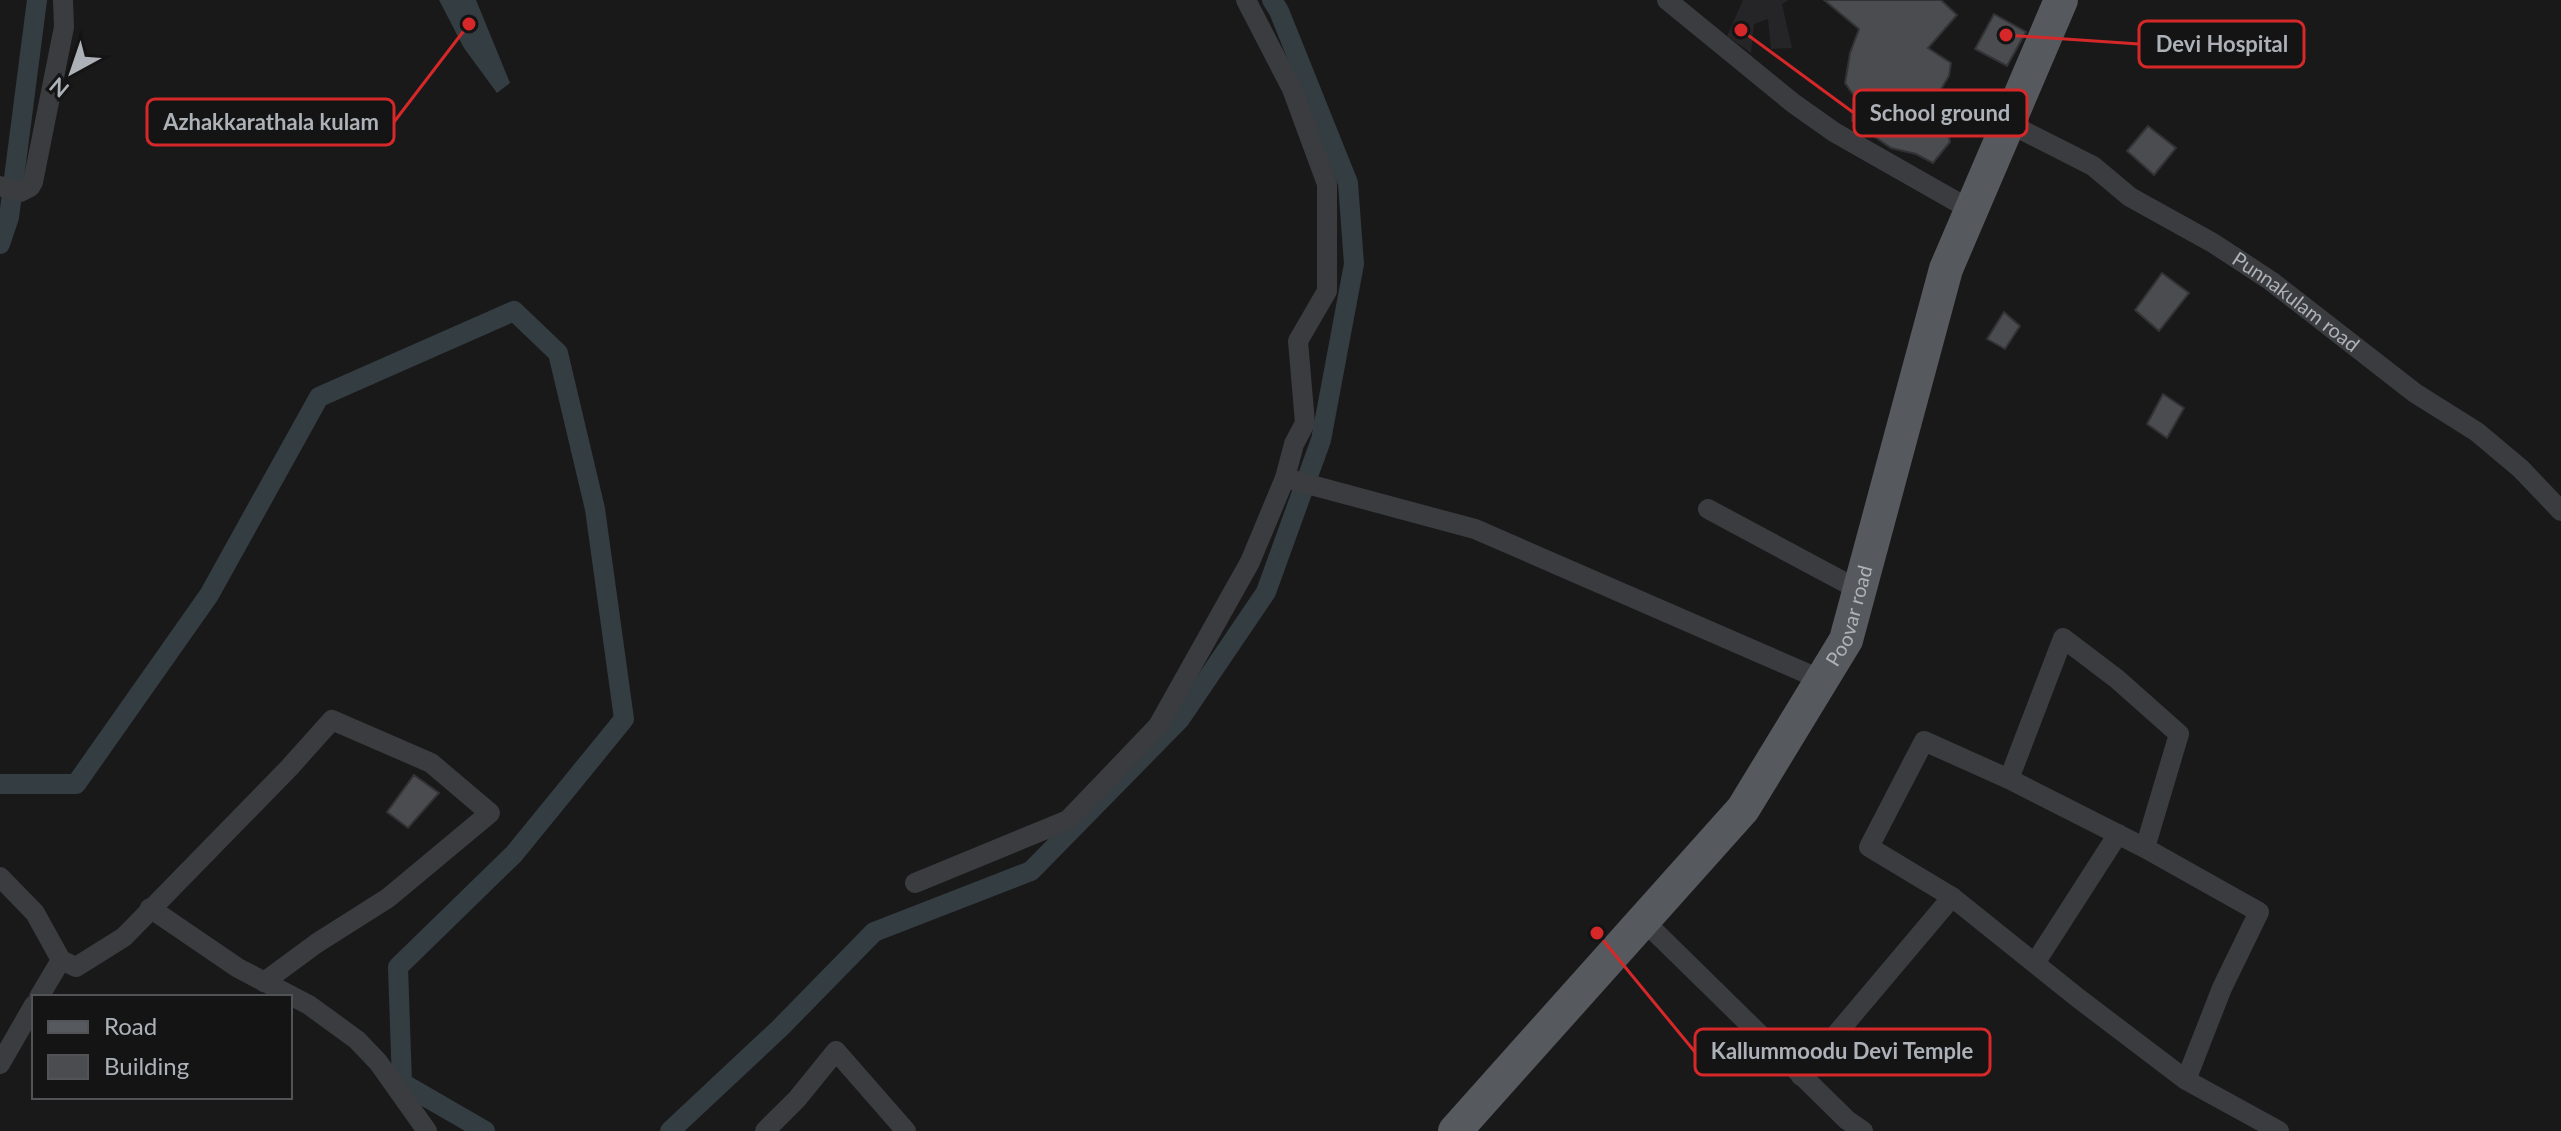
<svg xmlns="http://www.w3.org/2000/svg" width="2561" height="1131" font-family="Lato,sans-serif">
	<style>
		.built { fill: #252527 }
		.water { fill: #343d42 }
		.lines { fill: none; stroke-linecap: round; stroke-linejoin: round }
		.canal { stroke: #343d42; stroke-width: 20 }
		.building { fill: #4b4c4f; stroke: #333336; stroke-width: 2 }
		.street { stroke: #3a3c3f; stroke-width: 20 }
		.primary { stroke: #56595d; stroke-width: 34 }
		.labels { text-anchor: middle; stroke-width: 6; stroke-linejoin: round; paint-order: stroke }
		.street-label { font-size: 20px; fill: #acb2b8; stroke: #141415 }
		.leader { fill: none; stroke: #d62828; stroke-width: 3 }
		.callout-dot { fill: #d62828; stroke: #141415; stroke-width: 3 }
		.callout { fill: #141415; stroke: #d62828; stroke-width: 3 }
		.callout-label { font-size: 22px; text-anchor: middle; font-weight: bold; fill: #acb2b8 }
	</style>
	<rect width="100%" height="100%" fill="#19191a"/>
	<!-- built -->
	<path class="built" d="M 1743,0 L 1789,0 L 1782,4 L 1792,48 L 1771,49 L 1768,19 L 1754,24 L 1751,53 L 1727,36 Z"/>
	<!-- water -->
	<path class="water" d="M 439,0 L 476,0 L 510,83 L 497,93 L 464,48 Z"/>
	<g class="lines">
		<!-- canal -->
		<path class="canal" d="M 0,244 L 9,217 L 37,0
			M 0,784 L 76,784 L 209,595 L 319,397 L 514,311 L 558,353 L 595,509 L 624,719 L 514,854 L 398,967 L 402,1083 L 485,1131
			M 670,1131 L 780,1028 L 874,932 L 1031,871 L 1180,719 L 1266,592 L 1321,440 L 1354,264 L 1348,183 L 1279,11 L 1272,0"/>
	</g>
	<!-- building -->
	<path class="building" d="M 1824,0 L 1941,0 L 1957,15 L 1928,48 L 1951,63 L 1949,76 L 1929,109 L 1945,116 L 1950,142 L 1933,163 L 1916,154 L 1891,148 L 1852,121 L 1854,96 L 1845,83 L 1850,53 L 1859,29 Z
		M 1994,14 L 2026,32 L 2007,66 L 1975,49 Z
		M 2148,126 L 2176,148 L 2154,175 L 2127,151 Z
		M 2162,273 L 2189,293 L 2159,331 L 2135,310 Z
		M 2004,312 L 2020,326 L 2005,349 L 1987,339 Z
		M 2163,394 L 2184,408 L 2167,438 L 2147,424 Z
		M 414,775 L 439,793 L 408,828 L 387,812 Z"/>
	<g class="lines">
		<!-- street -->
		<g class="street">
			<path d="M 1667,0 L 1793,103 L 1834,132 L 1971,210"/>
			<path id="s1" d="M 2008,123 L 2093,166 L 2130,197 L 2213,243 L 2271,281 L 2415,393 L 2477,432 L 2521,469 L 2561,511"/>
			<path d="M 0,186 L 20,192 L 30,187 L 33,182 L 64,27 L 63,0"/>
			<path d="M 1285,478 L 1475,529 L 1822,680"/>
			<path d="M 1708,509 L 1859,590"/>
			<path d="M 2009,779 L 2145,848"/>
			<path d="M 0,877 L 35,913 L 61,960"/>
			<path d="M 915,883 L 1068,820 L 1158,726 L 1250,562 L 1285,478 L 1294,444 L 1305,423 L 1298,341 L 1327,291 L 1327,184 L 1292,89 L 1246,0"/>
			<path d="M 150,908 L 238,968 L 309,1005 L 357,1040 L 378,1062 L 427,1131"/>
			<path d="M 1644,921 L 1847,1120 L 1863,1131"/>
			<path d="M 2035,963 L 2118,834"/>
			<path d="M 39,997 L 61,960 L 76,967 L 124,937 L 289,768 L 332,720 L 431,763 L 490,813 L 388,898 L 317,943 L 264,982"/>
			<path d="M 0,1064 L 34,1005"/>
			<path d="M 1801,1076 L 1952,897"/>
			<path d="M 2186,1080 L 2222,988 L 2259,912 L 2145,848 L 2179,734 L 2117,679 L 2063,638 L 2009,779 L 1924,741 L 1869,847 L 1952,897 L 2078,998 L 2186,1080 L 2279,1131"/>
			<path d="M 765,1131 L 797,1099 L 836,1051 L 906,1131"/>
		</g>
		<!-- primary -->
		<path class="primary" id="s2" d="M 1455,1131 L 1743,809 L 1846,640 L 1946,269 L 2061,0"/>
	</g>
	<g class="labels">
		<!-- street labels -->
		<g class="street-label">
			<text dy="7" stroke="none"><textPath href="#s1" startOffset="340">Punnakulam road</textPath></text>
			<text dy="7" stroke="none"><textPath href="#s2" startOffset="654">Poovar road</textPath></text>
		</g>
	</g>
	<!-- callouts -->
	<path class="leader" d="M2006 35L2139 44M1741 30L1854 113M469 24L394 122M1597 933L1695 1052"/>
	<g class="callout-dot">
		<circle cx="2006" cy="35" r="8"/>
		<circle cx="1741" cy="30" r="8"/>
		<circle cx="469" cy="24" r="8"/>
		<circle cx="1597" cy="933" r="8"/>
	</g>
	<g class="callout">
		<rect x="2139" y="21" width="165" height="46" rx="8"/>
		<rect x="1854" y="90" width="173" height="46" rx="8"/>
		<rect x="147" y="99" width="247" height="46" rx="8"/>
		<rect x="1695" y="1029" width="295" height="46" rx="8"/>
	</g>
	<g class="callout-label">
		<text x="2222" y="52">Devi Hospital</text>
		<text x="1940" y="121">School ground</text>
		<text x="271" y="130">Azhakkarathala kulam</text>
		<text x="1842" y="1059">Kallummoodu Devi Temple</text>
	</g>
	<!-- legend -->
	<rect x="32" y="995" width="260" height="104" fill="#141415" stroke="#515356" stroke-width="2"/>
	<rect x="48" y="1021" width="40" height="12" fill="#56595d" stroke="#515356" stroke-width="2"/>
	<text x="104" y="1035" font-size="24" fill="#acb2b8">Road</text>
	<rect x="48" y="1055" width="40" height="24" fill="#4b4c4f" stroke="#515356" stroke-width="2"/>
	<text x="104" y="1075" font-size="24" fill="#acb2b8">Building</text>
	<!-- north arrow -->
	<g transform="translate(72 72) rotate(220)" stroke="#141415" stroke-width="6" paint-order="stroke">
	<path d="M0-6L14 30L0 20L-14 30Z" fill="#acb2b8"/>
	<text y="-12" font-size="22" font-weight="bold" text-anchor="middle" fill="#acb2b8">N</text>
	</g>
</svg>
